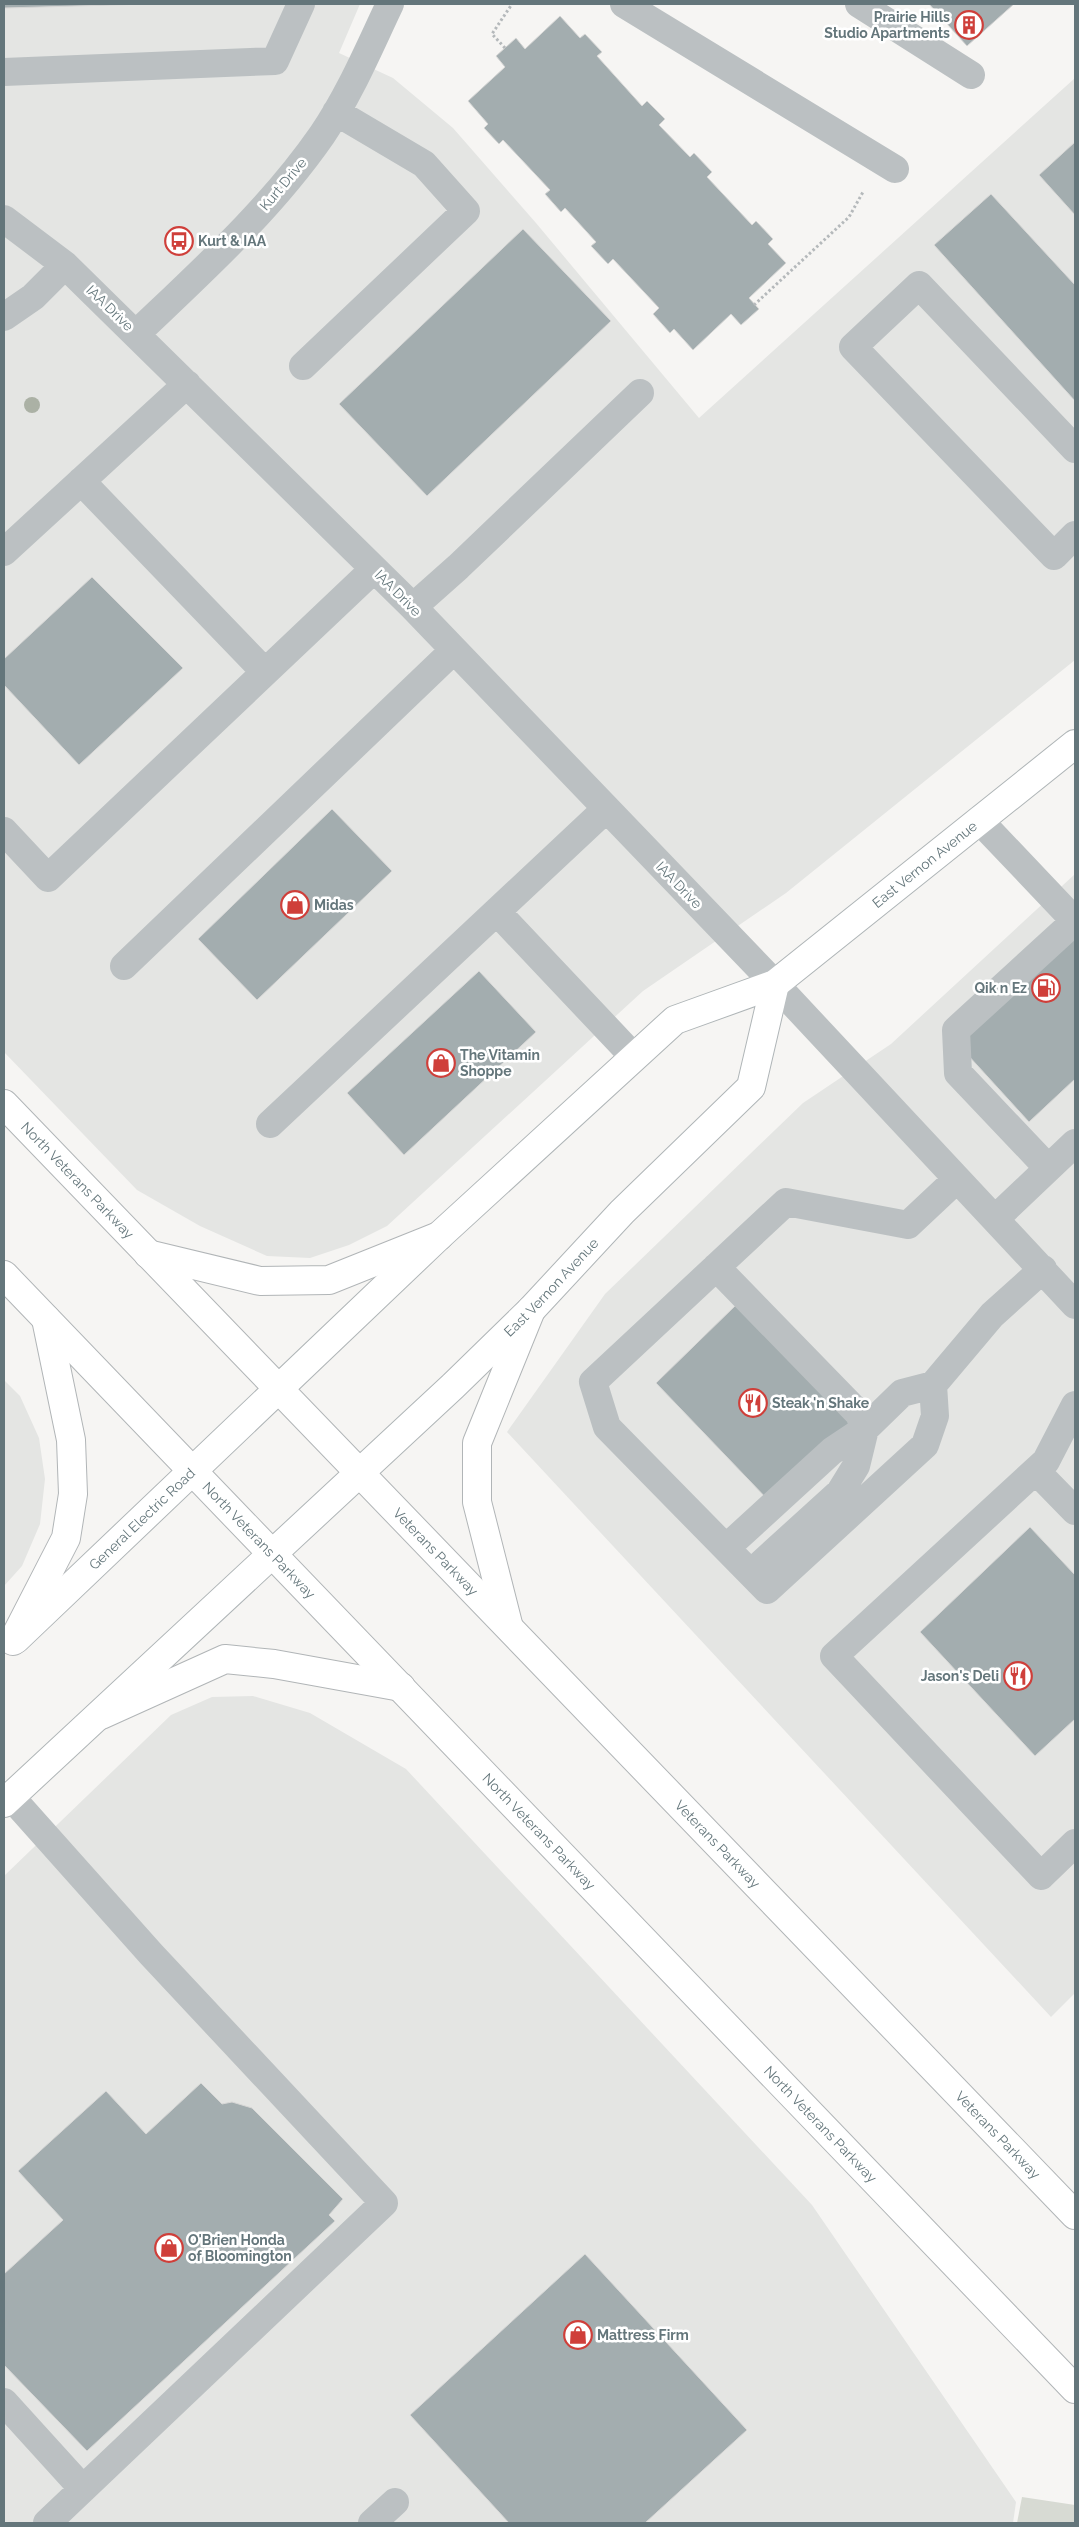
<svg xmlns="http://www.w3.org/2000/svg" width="1079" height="2527" font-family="Raleway,sans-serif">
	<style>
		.built { fill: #e4e5e3 }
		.green { fill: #d7dad3 }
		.building { fill: #a3adaf; stroke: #d7d7d6 }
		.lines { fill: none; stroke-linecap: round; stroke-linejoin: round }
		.major-casing { stroke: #afb5b7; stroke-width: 30 }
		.highway-casing { stroke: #b1b5b7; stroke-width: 30 }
		.path { stroke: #b5b9bb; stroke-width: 3; stroke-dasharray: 2.5 2.5; stroke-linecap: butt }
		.minor { stroke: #bbc0c2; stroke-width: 28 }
		.major { stroke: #fff; stroke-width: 28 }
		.highway { stroke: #fff; stroke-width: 28 }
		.tree { fill: #abb1a5 }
		.labels { text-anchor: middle; stroke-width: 5; stroke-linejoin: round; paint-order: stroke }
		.poi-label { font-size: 14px; font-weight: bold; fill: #64767b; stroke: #fff; text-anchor: start }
		.street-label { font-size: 14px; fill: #64767b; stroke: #fff }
	</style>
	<rect width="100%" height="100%" fill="#f6f5f3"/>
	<!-- built -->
	<path class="built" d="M 4,4 L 360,4 L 339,53 L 393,78 L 453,128 L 536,223 L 699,418 L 1075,78 L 1075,660 L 786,893 L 643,991 L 387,1226 L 349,1245 L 310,1258 L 267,1256 L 200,1226 L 137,1190 L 4,1052 Z
		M 1075,874 L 1075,1993 L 1051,2017 L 507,1432 L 605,1294 L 803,1103 L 891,1044 Z
		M 4,1380 L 20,1396 L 39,1438 L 45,1479 L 40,1524 L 22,1566 L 4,1586 Z
		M 253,1696 L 310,1713 L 406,1769 L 812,2205 L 1016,2502 L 1013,2523 L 4,2523 L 4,1876 L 171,1715 L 212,1697 Z"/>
	<!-- green -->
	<path class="green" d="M 1022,2497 L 1075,2505 L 1075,2523 L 1017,2523 Z"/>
	<!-- building -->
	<path class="building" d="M 4,4 L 146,4 L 4,8 Z
		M 929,4 L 1014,4 L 967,46 Z
		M 560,16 L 580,38 L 585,34 L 602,52 L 597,56 L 642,106 L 647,101 L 665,119 L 659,125 L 690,157 L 694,153 L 712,172 L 707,177 L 752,225 L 756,221 L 773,239 L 768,244 L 786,263 L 749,298 L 759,309 L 741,325 L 731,314 L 693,350 L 674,329 L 670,333 L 653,314 L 659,308 L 613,259 L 608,264 L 591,246 L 596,242 L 565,208 L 561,212 L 545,194 L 550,190 L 503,140 L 499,144 L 484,128 L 488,124 L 468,101 L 505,67 L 496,56 L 516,38 L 525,49 Z
		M 1075,142 L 1075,215 L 1039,175 Z
		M 991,194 L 1075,285 L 1075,401 L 934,245 Z
		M 523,229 L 611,321 L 427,496 L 339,404 Z
		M 92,577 L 183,668 L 79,765 L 4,685 L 4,659 Z
		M 332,809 L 392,871 L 257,1000 L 198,939 Z
		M 1075,934 L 1075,1079 L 1029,1122 L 956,1042 Z
		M 479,971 L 536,1032 L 404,1155 L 347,1093 Z
		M 736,1305 L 850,1423 L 769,1501 L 656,1383 Z
		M 1030,1527 L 1075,1575 L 1075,1719 L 1035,1756 L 920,1632 Z
		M 201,2083 L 222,2104 L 232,2102 L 252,2108 L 343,2199 L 329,2215 L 335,2221 L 87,2451 L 4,2365 L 4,2274 L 63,2220 L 18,2171 L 106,2091 L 146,2134 Z
		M 585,2254 L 747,2430 L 645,2523 L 509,2523 L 410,2415 Z"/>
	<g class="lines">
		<defs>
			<g id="major">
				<path id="s1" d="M 16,1639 L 439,1236 L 675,1020 L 775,984 L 1075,744"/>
				<path id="s2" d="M 4,1803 L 453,1386 L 531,1310 L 622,1212 L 751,1087 L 775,984"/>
			</g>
			<g id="highway">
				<path id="s3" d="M 4,1104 L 1075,2215"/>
				<path d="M 148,1254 L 260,1281 L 329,1280 L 439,1236"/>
				<path id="s4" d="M 4,1275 L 1075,2389"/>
				<path d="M 508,1624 L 477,1502 L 477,1443 L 531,1310"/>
				<path d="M 13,1641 L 66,1538 L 73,1494 L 71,1440 L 46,1319"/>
				<path d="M 101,1715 L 225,1659 L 274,1664 L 401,1687"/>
			</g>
		</defs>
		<!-- major casing -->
		<use href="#major" class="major-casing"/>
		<!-- highway casing -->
		<use href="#highway" class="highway-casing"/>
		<!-- path -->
		<path class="path" d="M 505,48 L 492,34 L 512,4
			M 754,305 L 849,217 L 863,192"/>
		<!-- minor -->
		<path class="minor" d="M 624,4 L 895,169
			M 859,4 L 971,75
			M 4,72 L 275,61 L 301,4
			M 4,219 L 65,265 L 413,607 L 775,984 L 1075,1305
			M 4,317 L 33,297 L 65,265
			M 136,334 C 202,271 270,210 322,135 C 350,94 369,48 390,4
			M 303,366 L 466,211 L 424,164 L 336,112
			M 1075,449 L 919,285 L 853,347 L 1054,556 L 1075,535
			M 81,481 L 265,672
			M 4,552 L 187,384
			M 413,607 L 458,567 L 640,393
			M 979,820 L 1075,921
			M 4,831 L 48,878 L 374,569
			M 497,912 L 633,1056
			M 124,966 L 454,650
			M 270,1124 L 606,809
			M 1048,1168 L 958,1073 L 956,1030 L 1075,921
			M 995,1219 L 1075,1143
			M 716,1267 L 859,1414 L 865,1429 L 832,1451 L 726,1548
			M 933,1385 L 935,1416 L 925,1445 L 767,1590 L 607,1427 L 593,1382 L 786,1202 L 908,1225 L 957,1179
			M 1075,1405 L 1046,1461 L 834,1656 L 1041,1876 L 1075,1843
			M 1036,1471 L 1075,1511
			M 751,1573 L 840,1492 L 856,1466 L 865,1429 L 902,1393 L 933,1385 L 992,1315 L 1043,1269
			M 11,1797 L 151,1954 L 384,2203 L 47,2523
			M 4,2402 L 83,2489
			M 372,2523 L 395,2502"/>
		<!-- major -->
		<use href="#major" class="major"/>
		<!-- highway -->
		<use href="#highway" class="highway"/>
	</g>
	<!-- trees -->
	<circle class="tree" cx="32" cy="405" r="8"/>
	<!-- icons -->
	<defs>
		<symbol id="building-ring" viewBox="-11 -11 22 22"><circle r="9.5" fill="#fff" stroke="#cf3f3a" stroke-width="1.5"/><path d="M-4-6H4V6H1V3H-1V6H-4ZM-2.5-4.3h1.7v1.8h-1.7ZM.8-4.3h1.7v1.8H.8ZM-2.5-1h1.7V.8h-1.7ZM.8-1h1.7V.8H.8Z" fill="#cf3f3a"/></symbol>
		<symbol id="bus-ring" viewBox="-11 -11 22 22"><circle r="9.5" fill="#fff" stroke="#cf3f3a" stroke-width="1.5"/><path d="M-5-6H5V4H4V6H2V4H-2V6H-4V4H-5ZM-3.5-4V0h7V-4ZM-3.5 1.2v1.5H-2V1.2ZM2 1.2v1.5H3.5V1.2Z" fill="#cf3f3a"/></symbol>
		<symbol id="shop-ring" viewBox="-11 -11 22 22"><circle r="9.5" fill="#fff" stroke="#cf3f3a" stroke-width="1.5"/><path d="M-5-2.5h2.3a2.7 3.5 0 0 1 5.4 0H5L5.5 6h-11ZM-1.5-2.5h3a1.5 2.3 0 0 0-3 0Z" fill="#cf3f3a"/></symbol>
		<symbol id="fuel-ring" viewBox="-11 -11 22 22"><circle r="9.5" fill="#fff" stroke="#cf3f3a" stroke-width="1.5"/><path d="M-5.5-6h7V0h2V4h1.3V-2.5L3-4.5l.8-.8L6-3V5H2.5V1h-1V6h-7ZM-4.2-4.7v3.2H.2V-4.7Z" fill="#cf3f3a"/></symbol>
		<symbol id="restaurant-ring" viewBox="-11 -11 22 22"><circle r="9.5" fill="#fff" stroke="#cf3f3a" stroke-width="1.5"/><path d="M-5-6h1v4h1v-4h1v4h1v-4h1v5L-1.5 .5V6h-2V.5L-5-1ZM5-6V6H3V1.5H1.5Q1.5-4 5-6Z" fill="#cf3f3a"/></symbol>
	</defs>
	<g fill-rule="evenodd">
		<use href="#building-ring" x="953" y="9" width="32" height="32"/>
		<use href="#bus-ring" x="163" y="225" width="32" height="32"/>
		<use href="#shop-ring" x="279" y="889" width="32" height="32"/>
		<use href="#fuel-ring" x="1030" y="972" width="32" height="32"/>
		<use href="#shop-ring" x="425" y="1047" width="32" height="32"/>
		<use href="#restaurant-ring" x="737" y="1387" width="32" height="32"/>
		<use href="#restaurant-ring" x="1002" y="1660" width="32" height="32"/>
		<use href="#shop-ring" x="153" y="2232" width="32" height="32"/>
		<use href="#shop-ring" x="562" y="2319" width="32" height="32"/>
	</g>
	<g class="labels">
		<!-- poi labels -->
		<g class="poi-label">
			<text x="950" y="22" text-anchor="end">Prairie Hills<tspan x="950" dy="16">Studio Apartments</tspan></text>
			<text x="198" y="246">Kurt &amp; IAA</text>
			<text x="314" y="910">Midas</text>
			<text x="1027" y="993" text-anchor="end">Qik n Ez</text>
			<text x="460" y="1060">The Vitamin<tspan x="460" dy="16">Shoppe</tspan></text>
			<text x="772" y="1408">Steak 'n Shake</text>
			<text x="999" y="1681" text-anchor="end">Jason's Deli</text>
			<text x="188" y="2245">O'Brien Honda<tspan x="188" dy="16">of Bloomington</tspan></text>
			<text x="597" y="2340">Mattress Firm</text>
		</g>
		<!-- street labels -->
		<g class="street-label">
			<text transform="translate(283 184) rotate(-50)" y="5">Kurt Drive</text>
			<text transform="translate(110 308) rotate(44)" y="5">IAA Drive</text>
			<text transform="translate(398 593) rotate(45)" y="5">IAA Drive</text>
			<text dy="5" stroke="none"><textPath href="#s1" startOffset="1202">East Vernon Avenue</textPath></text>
			<text transform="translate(679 885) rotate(46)" y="5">IAA Drive</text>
			<text dy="5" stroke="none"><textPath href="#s3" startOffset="106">North Veterans Parkway</textPath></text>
			<text dy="5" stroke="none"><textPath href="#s2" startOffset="752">East Vernon Avenue</textPath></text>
			<text dy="5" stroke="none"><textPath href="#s1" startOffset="174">General Electric Road</textPath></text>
			<text dy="5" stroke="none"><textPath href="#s4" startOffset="368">North Veterans Parkway</textPath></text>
			<text dy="5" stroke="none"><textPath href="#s3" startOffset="622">Veterans Parkway</textPath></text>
			<text dy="5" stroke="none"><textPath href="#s4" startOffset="772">North Veterans Parkway</textPath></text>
			<text dy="5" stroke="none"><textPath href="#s3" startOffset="1028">Veterans Parkway</textPath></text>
			<text dy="5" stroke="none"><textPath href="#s4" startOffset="1178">North Veterans Parkway</textPath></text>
			<text dy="5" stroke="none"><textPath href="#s3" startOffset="1432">Veterans Parkway</textPath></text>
		</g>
	</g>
	<!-- border -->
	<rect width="1079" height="2527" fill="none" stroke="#64767b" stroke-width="10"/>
</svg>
